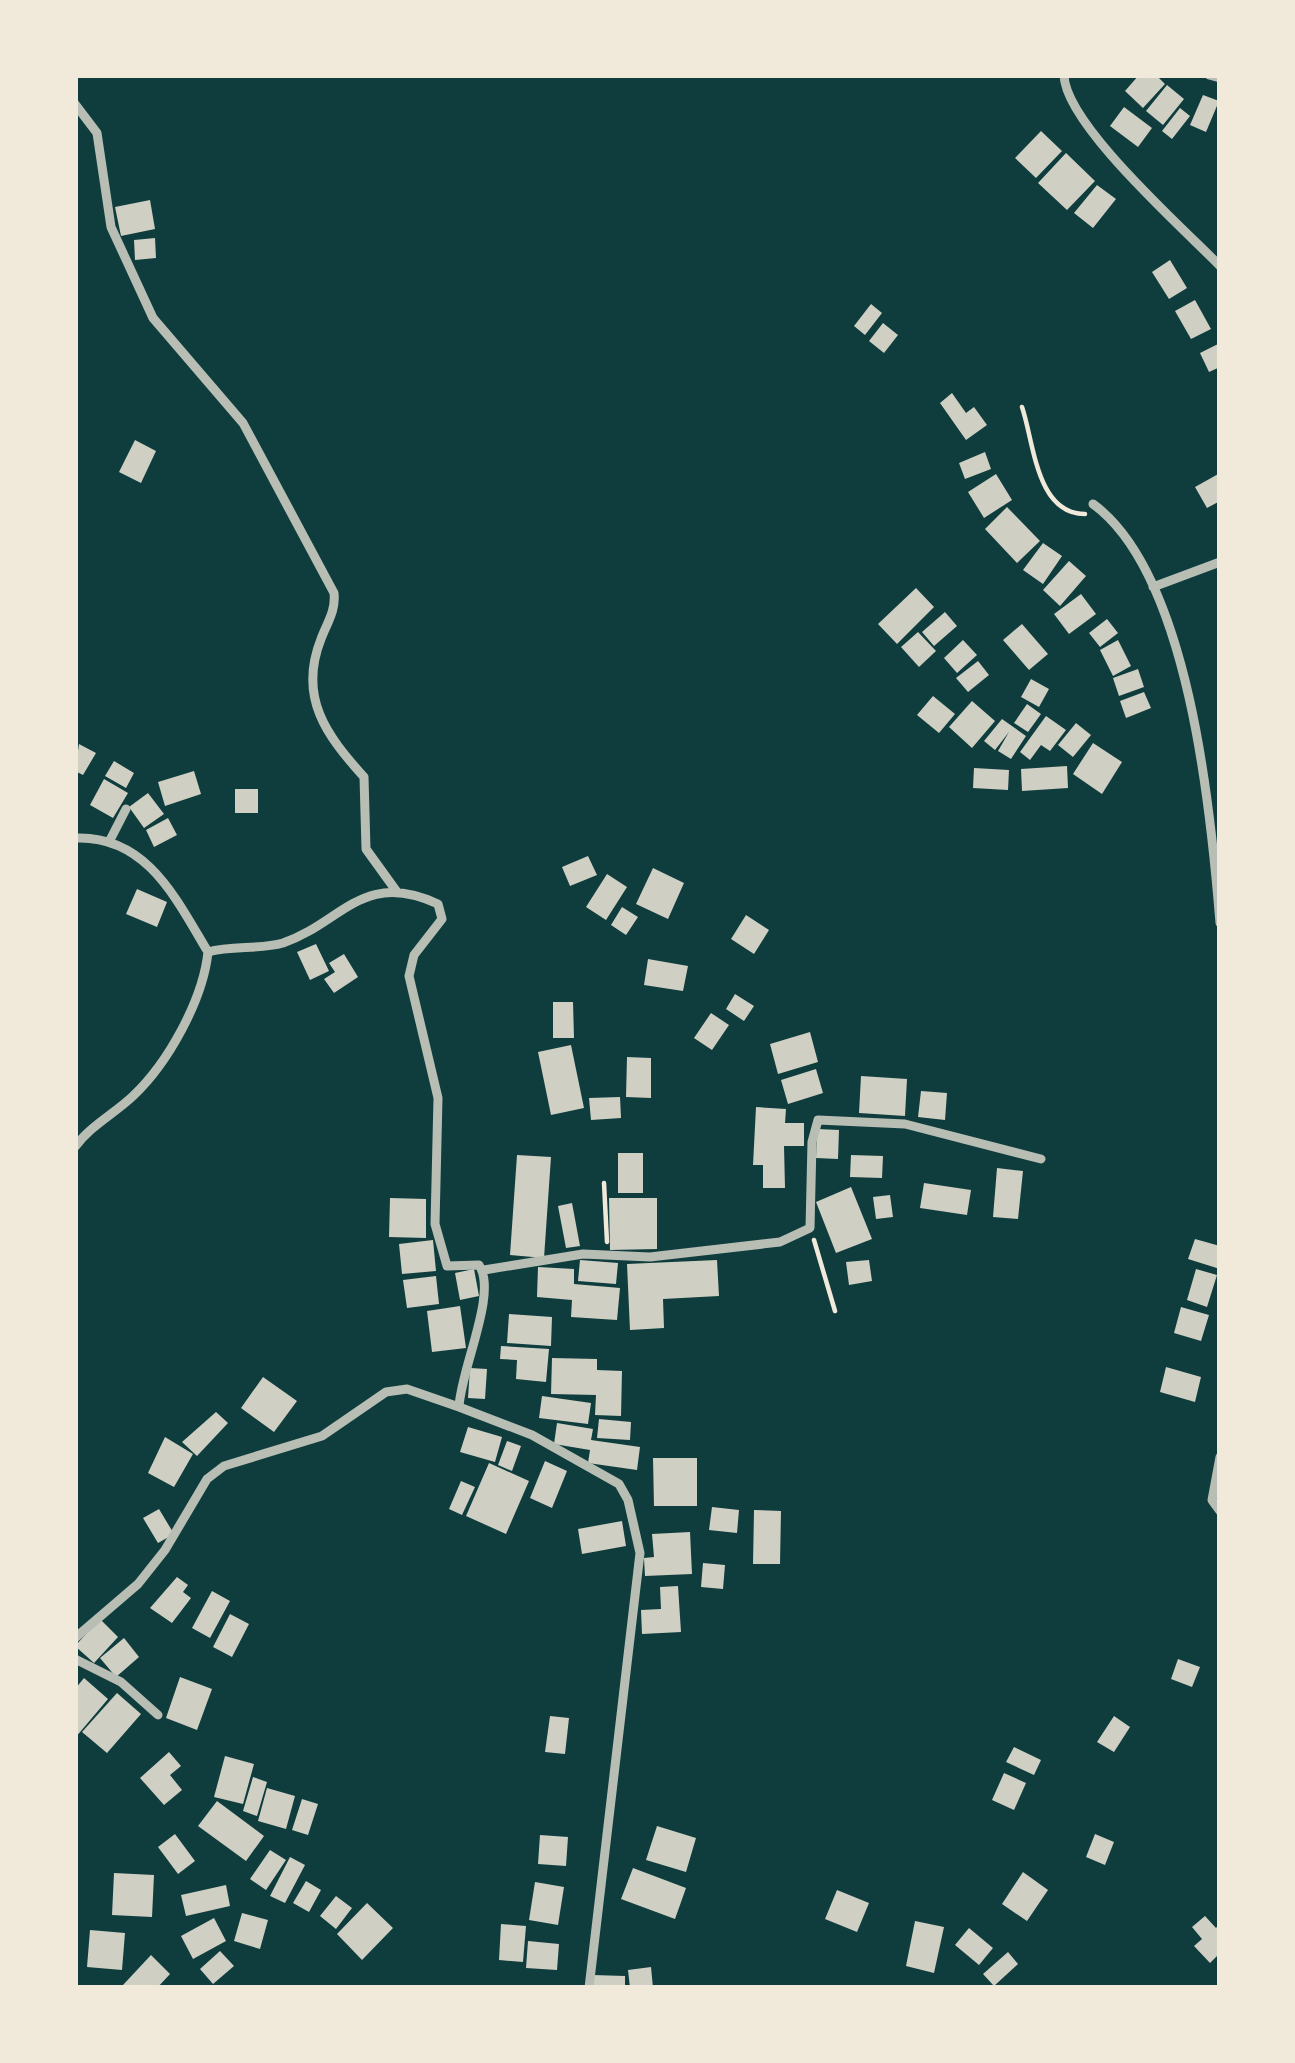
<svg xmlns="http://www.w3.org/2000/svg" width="1295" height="2063" font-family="'Asap Condensed',sans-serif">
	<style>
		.building { fill: #cfcfc3 }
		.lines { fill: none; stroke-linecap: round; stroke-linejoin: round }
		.path { stroke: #f1e9da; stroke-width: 4.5 }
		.minor { stroke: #b8beb3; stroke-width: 9 }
	</style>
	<rect width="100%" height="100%" fill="#0f3d3e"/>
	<!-- building -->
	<path class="building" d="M 1139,75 L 1156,75 L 1165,84 L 1143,108 L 1125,91 Z
		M 1167,85 L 1184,99 L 1163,125 L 1146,111 Z
		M 1203,95 L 1219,101 L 1206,132 L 1190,125 Z
		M 1124,107 L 1152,128 L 1138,147 L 1110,126 Z
		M 1180,108 L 1190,116 L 1172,139 L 1162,131 Z
		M 1041,131 L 1062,151 L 1036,178 L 1015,158 Z
		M 1066,153 L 1095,181 L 1067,210 L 1038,183 Z
		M 1097,185 L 1116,199 L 1093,228 L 1074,213 Z
		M 150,200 L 155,229 L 121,236 L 115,207 Z
		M 155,238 L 156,258 L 135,260 L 134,240 Z
		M 1170,260 L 1187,288 L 1169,299 L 1152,272 Z
		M 1195,300 L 1211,329 L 1191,339 L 1175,311 Z
		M 871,304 L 882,313 L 865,335 L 854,326 Z
		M 883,323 L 898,335 L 884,353 L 869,341 Z
		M 1220,343 L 1220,367 L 1209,372 L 1200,353 Z
		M 952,393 L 966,413 L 974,407 L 987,425 L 966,440 L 940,403 Z
		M 135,440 L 156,451 L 141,483 L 119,472 Z
		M 985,452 L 991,469 L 965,479 L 959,463 Z
		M 1220,473 L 1220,501 L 1207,508 L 1195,487 Z
		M 996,474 L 1012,500 L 984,518 L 968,492 Z
		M 1007,507 L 1040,541 L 1017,563 L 985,529 Z
		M 1043,543 L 1062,556 L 1043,584 L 1023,570 Z
		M 1069,561 L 1086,576 L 1060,606 L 1043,590 Z
		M 916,588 L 934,607 L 897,644 L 878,624 Z
		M 1081,594 L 1096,614 L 1069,634 L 1054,614 Z
		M 945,612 L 957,626 L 934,646 L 922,632 Z
		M 1107,619 L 1118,633 L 1100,647 L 1089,633 Z
		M 1022,624 L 1048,654 L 1029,670 L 1003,640 Z
		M 918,632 L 936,651 L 919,667 L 901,647 Z
		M 963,640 L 977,655 L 957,673 L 944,658 Z
		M 1118,640 L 1131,666 L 1113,676 L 1100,650 Z
		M 978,661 L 989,675 L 968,692 L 956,678 Z
		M 1138,669 L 1144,687 L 1119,696 L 1113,678 Z
		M 1031,679 L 1049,689 L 1039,707 L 1021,697 Z
		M 1144,692 L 1151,708 L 1126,718 L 1120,701 Z
		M 933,696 L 955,714 L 939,733 L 917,715 Z
		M 972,701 L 995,721 L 972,748 L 949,727 Z
		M 1027,704 L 1041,714 L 1028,732 L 1014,723 Z
		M 1046,716 L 1066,730 L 1050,751 L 1041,745 L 1030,760 L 1020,752 Z
		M 1002,719 L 1026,736 L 1011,759 L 998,751 L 1009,732 L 995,750 L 984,741 Z
		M 1076,723 L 1091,735 L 1073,757 L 1058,745 Z
		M 1093,743 L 1122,762 L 1102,794 L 1073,774 Z
		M 79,744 L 96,753 L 83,775 L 75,771 Z
		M 114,761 L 134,773 L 126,788 L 105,776 Z
		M 1067,766 L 1068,788 L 1022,791 L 1021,769 Z
		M 974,768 L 1009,770 L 1008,790 L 973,788 Z
		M 194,771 L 201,794 L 165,806 L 158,782 Z
		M 104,779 L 128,793 L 113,818 L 90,805 Z
		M 235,789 L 258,789 L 258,813 L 235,813 Z
		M 148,793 L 164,814 L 144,828 L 129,807 Z
		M 168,818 L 177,835 L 154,847 L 146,830 Z
		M 588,856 L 597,875 L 570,886 L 562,867 Z
		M 653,868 L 684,883 L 668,919 L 636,904 Z
		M 607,874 L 627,887 L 606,920 L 586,907 Z
		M 137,889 L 167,902 L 157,927 L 126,914 Z
		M 622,907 L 638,917 L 626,935 L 611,925 Z
		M 746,915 L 769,930 L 754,954 L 731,939 Z
		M 316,944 L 329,971 L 310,980 L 297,952 Z
		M 344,954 L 358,977 L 334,993 L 324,979 L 335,972 L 329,963 Z
		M 648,959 L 688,966 L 683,991 L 644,985 Z
		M 735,994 L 754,1006 L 744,1021 L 726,1009 Z
		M 553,1002 L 573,1002 L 574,1038 L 553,1038 Z
		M 711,1013 L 729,1025 L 712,1050 L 694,1038 Z
		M 810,1032 L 818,1062 L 778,1074 L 770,1044 Z
		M 571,1045 L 584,1108 L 551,1115 L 538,1052 Z
		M 627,1057 L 651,1058 L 651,1098 L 626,1097 Z
		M 816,1069 L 823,1093 L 788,1104 L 781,1080 Z
		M 861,1076 L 907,1079 L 905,1116 L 859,1113 Z
		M 921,1091 L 947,1093 L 945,1120 L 918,1117 Z
		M 620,1097 L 621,1118 L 591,1120 L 589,1098 Z
		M 756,1107 L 786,1109 L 785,1123 L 804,1123 L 804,1146 L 784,1146 L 785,1188 L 763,1188 L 763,1165 L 753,1165 Z
		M 817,1129 L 839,1130 L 838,1159 L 816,1158 Z
		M 618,1153 L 643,1153 L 643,1193 L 618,1193 Z
		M 517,1155 L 551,1157 L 544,1258 L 510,1255 Z
		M 851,1155 L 883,1156 L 882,1178 L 850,1177 Z
		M 997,1168 L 1023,1171 L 1018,1219 L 993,1217 Z
		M 924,1183 L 971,1190 L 967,1215 L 920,1208 Z
		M 851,1187 L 872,1239 L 836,1253 L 816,1202 Z
		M 890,1195 L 893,1217 L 876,1219 L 873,1197 Z
		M 390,1198 L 426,1199 L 426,1238 L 389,1237 Z
		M 609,1198 L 657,1198 L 657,1249 L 610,1250 Z
		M 572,1203 L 580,1246 L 566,1248 L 558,1206 Z
		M 1195,1239 L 1220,1246 L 1220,1269 L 1188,1259 Z
		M 433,1240 L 436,1271 L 402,1274 L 399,1244 Z
		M 580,1260 L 618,1263 L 616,1284 L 578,1281 Z
		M 717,1260 L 719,1296 L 663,1299 L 664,1328 L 630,1330 L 627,1264 Z
		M 869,1260 L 872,1281 L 849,1285 L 846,1262 Z
		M 538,1267 L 574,1269 L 574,1284 L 620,1288 L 617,1320 L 571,1317 L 572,1300 L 537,1297 Z
		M 474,1269 L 479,1296 L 460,1300 L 455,1273 Z
		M 1196,1269 L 1217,1275 L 1207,1307 L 1187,1300 Z
		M 436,1276 L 439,1304 L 407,1308 L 403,1280 Z
		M 460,1306 L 466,1348 L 432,1352 L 427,1311 Z
		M 1181,1307 L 1209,1315 L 1201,1341 L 1174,1333 Z
		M 509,1314 L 552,1317 L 551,1346 L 507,1343 Z
		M 501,1346 L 549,1349 L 546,1382 L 516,1379 L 517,1360 L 500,1359 Z
		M 552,1358 L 597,1359 L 597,1370 L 622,1371 L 621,1416 L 595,1415 L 596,1395 L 551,1394 Z
		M 1166,1367 L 1201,1377 L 1195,1402 L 1160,1392 Z
		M 470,1368 L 487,1369 L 485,1399 L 468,1398 Z
		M 263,1377 L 297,1401 L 274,1432 L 241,1408 Z
		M 542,1396 L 591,1403 L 588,1424 L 539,1418 Z
		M 216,1412 L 228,1423 L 197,1456 L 182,1442 Z
		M 599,1419 L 631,1422 L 630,1440 L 597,1438 Z
		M 557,1423 L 593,1429 L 591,1440 L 640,1447 L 637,1470 L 588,1463 L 590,1450 L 554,1444 Z
		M 468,1427 L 502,1437 L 495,1462 L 460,1452 Z
		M 165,1437 L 193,1454 L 174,1487 L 148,1473 Z
		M 507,1441 L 521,1446 L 512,1471 L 498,1465 Z
		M 653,1458 L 697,1458 L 697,1506 L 654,1506 Z
		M 545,1461 L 567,1471 L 552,1508 L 530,1498 Z
		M 489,1463 L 529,1481 L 506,1534 L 466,1516 Z
		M 461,1481 L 475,1487 L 462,1515 L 449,1509 Z
		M 712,1507 L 739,1510 L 737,1533 L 709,1530 Z
		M 159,1509 L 174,1534 L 158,1543 L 143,1518 Z
		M 754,1510 L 781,1511 L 780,1564 L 753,1564 Z
		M 622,1521 L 626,1546 L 582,1554 L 578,1529 Z
		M 690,1532 L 692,1574 L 645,1576 L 644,1558 L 654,1557 L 652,1534 Z
		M 703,1563 L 725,1565 L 723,1589 L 701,1587 Z
		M 177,1577 L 188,1585 L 183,1592 L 191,1598 L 172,1623 L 150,1608 Z
		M 678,1586 L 681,1632 L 642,1634 L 641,1610 L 661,1609 L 660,1587 Z
		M 212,1591 L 230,1601 L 210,1638 L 192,1628 Z
		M 230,1614 L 249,1624 L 232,1657 L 213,1647 Z
		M 100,1619 L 118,1637 L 94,1663 L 75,1646 Z
		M 124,1638 L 139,1657 L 116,1677 L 100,1658 Z
		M 1178,1659 L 1200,1667 L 1192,1687 L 1171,1679 Z
		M 180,1677 L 212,1689 L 197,1730 L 166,1718 Z
		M 84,1678 L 108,1699 L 75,1738 L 75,1689 Z
		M 117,1693 L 141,1714 L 107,1753 L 82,1732 Z
		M 550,1716 L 569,1718 L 565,1754 L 545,1752 Z
		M 1114,1716 L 1130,1727 L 1114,1752 L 1097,1742 Z
		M 1014,1747 L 1041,1760 L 1034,1775 L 1006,1762 Z
		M 169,1752 L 181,1766 L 170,1775 L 182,1790 L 164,1805 L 140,1778 Z
		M 225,1756 L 254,1764 L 243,1804 L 214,1797 Z
		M 1004,1773 L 1026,1783 L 1014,1810 L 992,1800 Z
		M 253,1777 L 267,1782 L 257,1816 L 243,1811 Z
		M 267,1788 L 295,1796 L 286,1829 L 258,1821 Z
		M 302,1799 L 318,1804 L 308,1835 L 292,1830 Z
		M 217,1801 L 264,1836 L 246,1861 L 198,1826 Z
		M 657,1826 L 696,1838 L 686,1872 L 646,1860 Z
		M 175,1834 L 195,1861 L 178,1874 L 158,1847 Z
		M 1095,1834 L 1114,1842 L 1105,1865 L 1086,1857 Z
		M 540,1835 L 568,1837 L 566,1866 L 538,1864 Z
		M 270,1850 L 286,1860 L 266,1890 L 250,1879 Z
		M 290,1857 L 305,1865 L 285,1903 L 270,1896 Z
		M 633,1868 L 686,1888 L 675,1919 L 621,1899 Z
		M 1023,1872 L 1048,1890 L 1027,1921 L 1002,1904 Z
		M 114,1873 L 154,1875 L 152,1917 L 112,1915 Z
		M 306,1881 L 321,1890 L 309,1912 L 293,1903 Z
		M 535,1882 L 564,1887 L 558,1925 L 529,1920 Z
		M 226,1885 L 230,1906 L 186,1916 L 181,1895 Z
		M 837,1890 L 869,1903 L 857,1932 L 825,1919 Z
		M 336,1896 L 352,1908 L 336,1929 L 320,1916 Z
		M 367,1903 L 393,1928 L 362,1960 L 337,1934 Z
		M 242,1913 L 268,1920 L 260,1949 L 234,1941 Z
		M 1205,1916 L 1216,1928 L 1220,1923 L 1220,1953 L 1210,1963 L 1194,1946 L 1202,1939 L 1192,1927 Z
		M 214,1918 L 226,1941 L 193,1959 L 181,1936 Z
		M 915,1921 L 944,1927 L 934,1973 L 906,1966 Z
		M 501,1924 L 526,1926 L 523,1962 L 499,1960 Z
		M 969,1928 L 993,1948 L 979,1965 L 955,1945 Z
		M 90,1930 L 125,1933 L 122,1970 L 87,1967 Z
		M 528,1941 L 559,1944 L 557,1970 L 526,1968 Z
		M 220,1951 L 234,1966 L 213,1984 L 200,1969 Z
		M 1008,1952 L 1018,1964 L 994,1986 L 983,1974 Z
		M 151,1955 L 170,1974 L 157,1988 L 126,1988 L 123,1985 Z
		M 651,1967 L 653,1988 L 630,1988 L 628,1970 Z
		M 593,1975 L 625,1976 L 625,1988 L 592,1988 Z"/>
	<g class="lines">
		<!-- path -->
		<path class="path" d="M 1022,407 C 1034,442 1036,514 1085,514
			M 604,1183 L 607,1242
			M 814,1240 L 835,1311"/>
		<!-- minor -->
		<path class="minor" d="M 1064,75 C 1065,124 1183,228 1220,266
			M 1209,75 L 1220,78
			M 75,104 L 97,133 L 111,227 L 153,318 L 243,423 L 334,593 C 336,611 327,623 321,639 C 298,697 326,735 364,777 L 366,849 L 397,892
			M 1093,504 C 1189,574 1211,811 1220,923
			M 1153,587 L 1220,562
			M 75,838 C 147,835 176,899 208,952
			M 109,842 L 126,809
			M 75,1147 C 90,1126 114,1114 133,1096 C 168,1063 203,1000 208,952 C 232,945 259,950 283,943 C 342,923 362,869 438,904 L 442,919 L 414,955 L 409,976 L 438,1098 L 435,1224 L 447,1266 L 479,1265 C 498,1293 461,1368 459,1407 L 532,1435 L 619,1484 L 628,1500 L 640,1553 L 589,1988
			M 484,1270 L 583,1254 L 650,1257 L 780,1242 L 810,1228 L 812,1142 L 818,1120 L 905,1124 L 1041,1159
			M 1220,1457 L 1212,1500 L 1220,1511
			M 75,1638 L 138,1584 L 165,1550 L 207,1479 L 224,1466 L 322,1436 L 386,1392 L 407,1389 L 459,1407
			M 75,1659 L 121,1682 L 158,1715"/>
	</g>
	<!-- border -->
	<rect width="1295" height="2063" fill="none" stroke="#f1e9da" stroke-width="156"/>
</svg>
